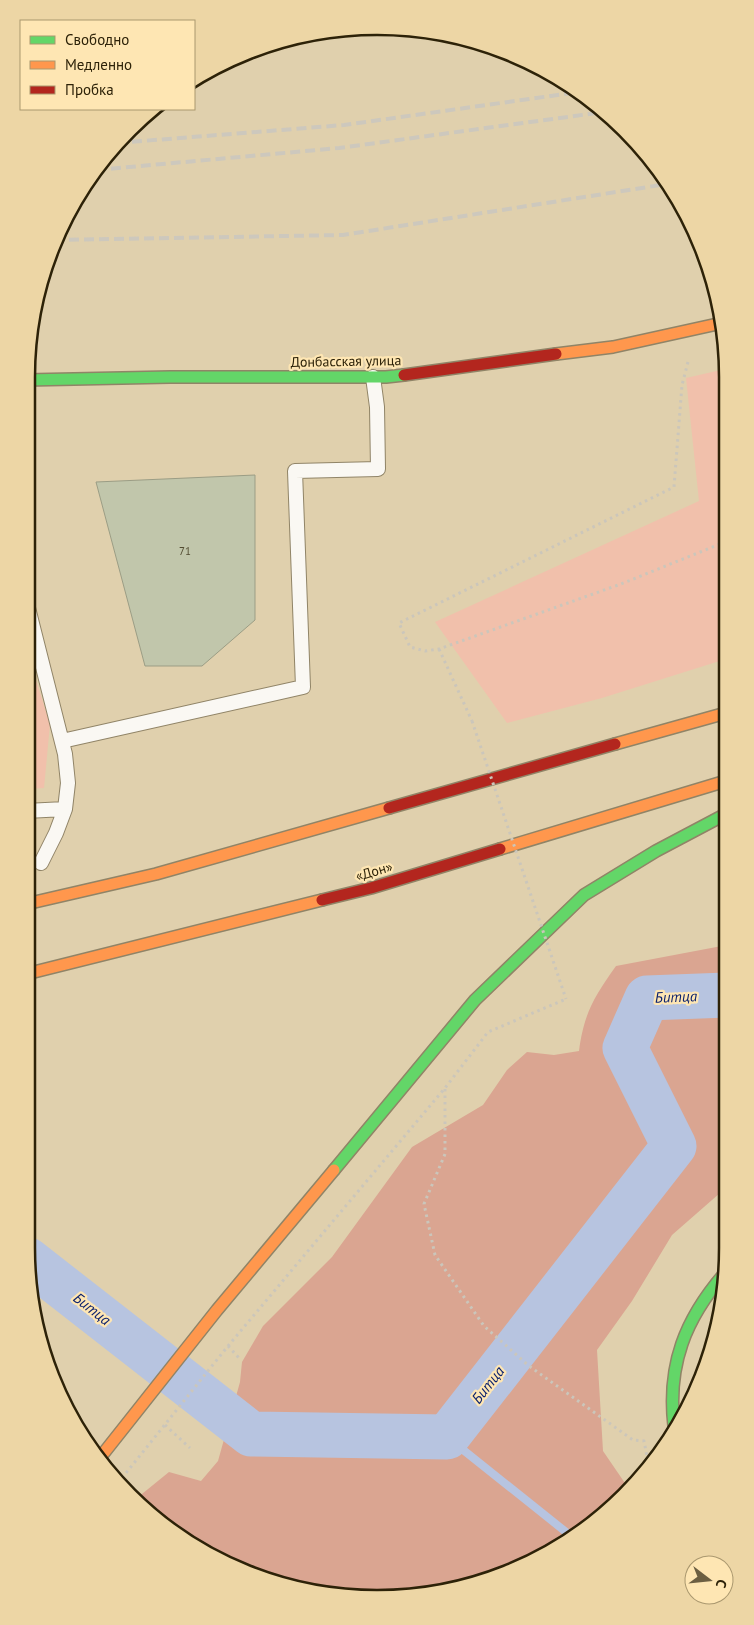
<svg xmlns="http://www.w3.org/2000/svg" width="754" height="1625" font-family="'PT Sans',sans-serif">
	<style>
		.green { fill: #f1c0ab }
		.forest { fill: #daa591 }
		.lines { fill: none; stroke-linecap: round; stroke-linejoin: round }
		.stream { stroke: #b7c4e0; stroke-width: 8 }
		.river { stroke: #b7c4e0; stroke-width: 45 }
		.building { fill: #c1c6ab; stroke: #9b9d85 }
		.lane-casing { stroke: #908467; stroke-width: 16 }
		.fast-casing { stroke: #908467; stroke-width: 14 }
		.slow-casing { stroke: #908467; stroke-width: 14 }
		.jam-casing { stroke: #908467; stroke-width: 14 }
		.path { stroke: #cbc6bb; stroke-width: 3; stroke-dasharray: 2.5 4; stroke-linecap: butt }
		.lane { stroke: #faf8f3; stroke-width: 14 }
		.fast { stroke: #63d668; stroke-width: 11 }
		.slow { stroke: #ff974d; stroke-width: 11 }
		.jam { stroke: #b3261e; stroke-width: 11 }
		.rail { stroke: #cdc8bd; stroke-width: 4; stroke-dasharray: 10 5; stroke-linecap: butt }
		.path-bridge { stroke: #cbc6bb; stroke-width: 3; stroke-dasharray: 2.5 4; stroke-linecap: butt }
		.labels { text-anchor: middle; stroke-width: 4.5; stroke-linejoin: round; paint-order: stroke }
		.number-label { font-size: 11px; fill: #524b31 }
		.street-label { font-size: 14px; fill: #2d2208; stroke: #fee6b3 }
		.water-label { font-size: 15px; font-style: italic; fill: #0c226e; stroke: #fee6b3 }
		.rim { fill: none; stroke: #2d2208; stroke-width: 2.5 }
	</style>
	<rect width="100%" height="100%" fill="#e0d0ad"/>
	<!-- green -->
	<path class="green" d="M 725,369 L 726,659 L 602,698 L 507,723 L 435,622 L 699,501 L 686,378 Z
		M 26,649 L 50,724 L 44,788 L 26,789 Z
		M 714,1338 L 701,1382 L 698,1387 L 700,1362 Z"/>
	<!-- forest -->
	<path class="forest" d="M 727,945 L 728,1186 L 672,1235 L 632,1301 L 597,1350 L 603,1451 L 629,1489 L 552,1552 L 489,1580 L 423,1596 L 309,1592 L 202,1552 L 137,1498 L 169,1472 L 201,1481 L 218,1461 L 240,1382 L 242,1362 L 263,1326 L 332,1257 L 412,1147 L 483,1105 L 507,1070 L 527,1052 L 554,1055 L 579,1051 C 584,1013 594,997 616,966 Z"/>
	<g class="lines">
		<!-- stream -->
		<path class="stream" d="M 447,1437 L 571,1536"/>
		<!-- river -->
		<path class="river" d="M 28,1260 L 251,1434 L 447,1437 L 674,1146 L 625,1048 L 647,998 L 727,995"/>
	</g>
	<!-- building -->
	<path class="building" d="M 255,475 L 255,620 L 202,666 L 145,666 L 96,482 Z"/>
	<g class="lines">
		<defs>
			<path id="lane" d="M 26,600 L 65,754 L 68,783 L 65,809 L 56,833 L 41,863
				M 62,741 L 303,687 L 295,471 L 378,469 L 377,407 L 373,377
				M 26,811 L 65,809"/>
			<path id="fast" d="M 26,380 L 170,377 L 386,377 L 404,375
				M 334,1170 L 475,1000 L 584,895 L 656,851 L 726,814
				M 674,1426 C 667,1365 685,1319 725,1273"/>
			<path id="slow" d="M 556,354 L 613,347 L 722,323
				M 615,744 L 726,713
				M 500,849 L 726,781
				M 26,904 L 156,874 L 389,808
				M 26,974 L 322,900
				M 99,1459 L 217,1310 L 334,1170"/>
			<path id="jam" d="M 404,375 L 556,354
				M 389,808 L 615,744
				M 322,900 L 371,888 L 500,849"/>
		</defs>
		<!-- lane casing -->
		<use href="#lane" class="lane-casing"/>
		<!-- fast casing -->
		<use href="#fast" class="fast-casing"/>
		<!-- slow casing -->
		<use href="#slow" class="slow-casing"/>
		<!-- jam casing -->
		<use href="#jam" class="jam-casing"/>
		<!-- path -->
		<path class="path" d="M 688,362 L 682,385 L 674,487 L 399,623 L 410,647 L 425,651 L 439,649 L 621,584 L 725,542
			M 439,649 L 472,721
			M 445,1089 L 445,1154 L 424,1204 L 435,1255 L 484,1326 L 529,1366 L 633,1440 L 644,1441 L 649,1467
			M 228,1346 L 239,1358
			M 165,1425 L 190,1448
			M 118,1483 L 228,1346 L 445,1088 L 488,1032 L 566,999"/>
		<!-- lane -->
		<use href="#lane" class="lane"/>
		<!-- fast -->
		<use href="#fast" class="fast"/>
		<!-- slow -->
		<use href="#slow" class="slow"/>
		<!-- jam -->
		<use href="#jam" class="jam"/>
		<!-- rail -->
		<path class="rail" d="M 117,143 L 344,125 L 579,92
			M 96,170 L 339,148 L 604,112
			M 54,240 L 343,235 L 667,184"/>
		<!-- path-bridge -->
		<path class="path-bridge" d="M 472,721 L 566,999"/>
	</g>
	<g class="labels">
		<!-- number labels -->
		<g class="number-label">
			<text x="185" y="555">71</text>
		</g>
		<!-- street labels -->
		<g class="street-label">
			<text transform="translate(346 361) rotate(-1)" y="5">Донбасская улица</text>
			<text transform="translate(374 871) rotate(-16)" y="5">«Дон»</text>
		</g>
		<!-- water labels -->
		<g class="water-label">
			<text transform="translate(676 997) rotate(-2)" y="5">Битца</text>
			<text transform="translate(92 1309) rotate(38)" y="5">Битца</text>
			<text transform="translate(488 1385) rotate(-52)" y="5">Битца</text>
		</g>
	</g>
	<!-- crop -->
	<path d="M0 0H754V1625H0ZM377 35H377A342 342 0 0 1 719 377V1248A342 342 0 0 1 377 1590H377A342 342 0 0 1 35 1248V377A342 342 0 0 1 377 35Z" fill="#edd6a5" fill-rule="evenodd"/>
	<path class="rim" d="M377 35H377A342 342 0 0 1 719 377V1248A342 342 0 0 1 377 1590H377A342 342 0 0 1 35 1248V377A342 342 0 0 1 377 35Z"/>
	<!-- legend -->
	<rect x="20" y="20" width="175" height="90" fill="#fee6b3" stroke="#aa986f"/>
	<rect x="30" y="36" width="25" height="8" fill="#63d668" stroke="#aa986f"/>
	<text x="65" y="45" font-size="15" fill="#2d2208">Свободно</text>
	<rect x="30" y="61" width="25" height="8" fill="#ff974d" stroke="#aa986f"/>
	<text x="65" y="70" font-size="15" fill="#2d2208">Медленно</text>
	<rect x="30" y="86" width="25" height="8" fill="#b3261e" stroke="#aa986f"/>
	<text x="65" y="95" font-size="15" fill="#2d2208">Пробка</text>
	<!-- north arrow -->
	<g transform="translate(709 1580) rotate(106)"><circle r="24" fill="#fee6b3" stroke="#aa986f"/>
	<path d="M0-4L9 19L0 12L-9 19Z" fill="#6c5f42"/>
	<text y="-8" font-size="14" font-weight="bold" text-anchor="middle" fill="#2d2208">С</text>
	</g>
</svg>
